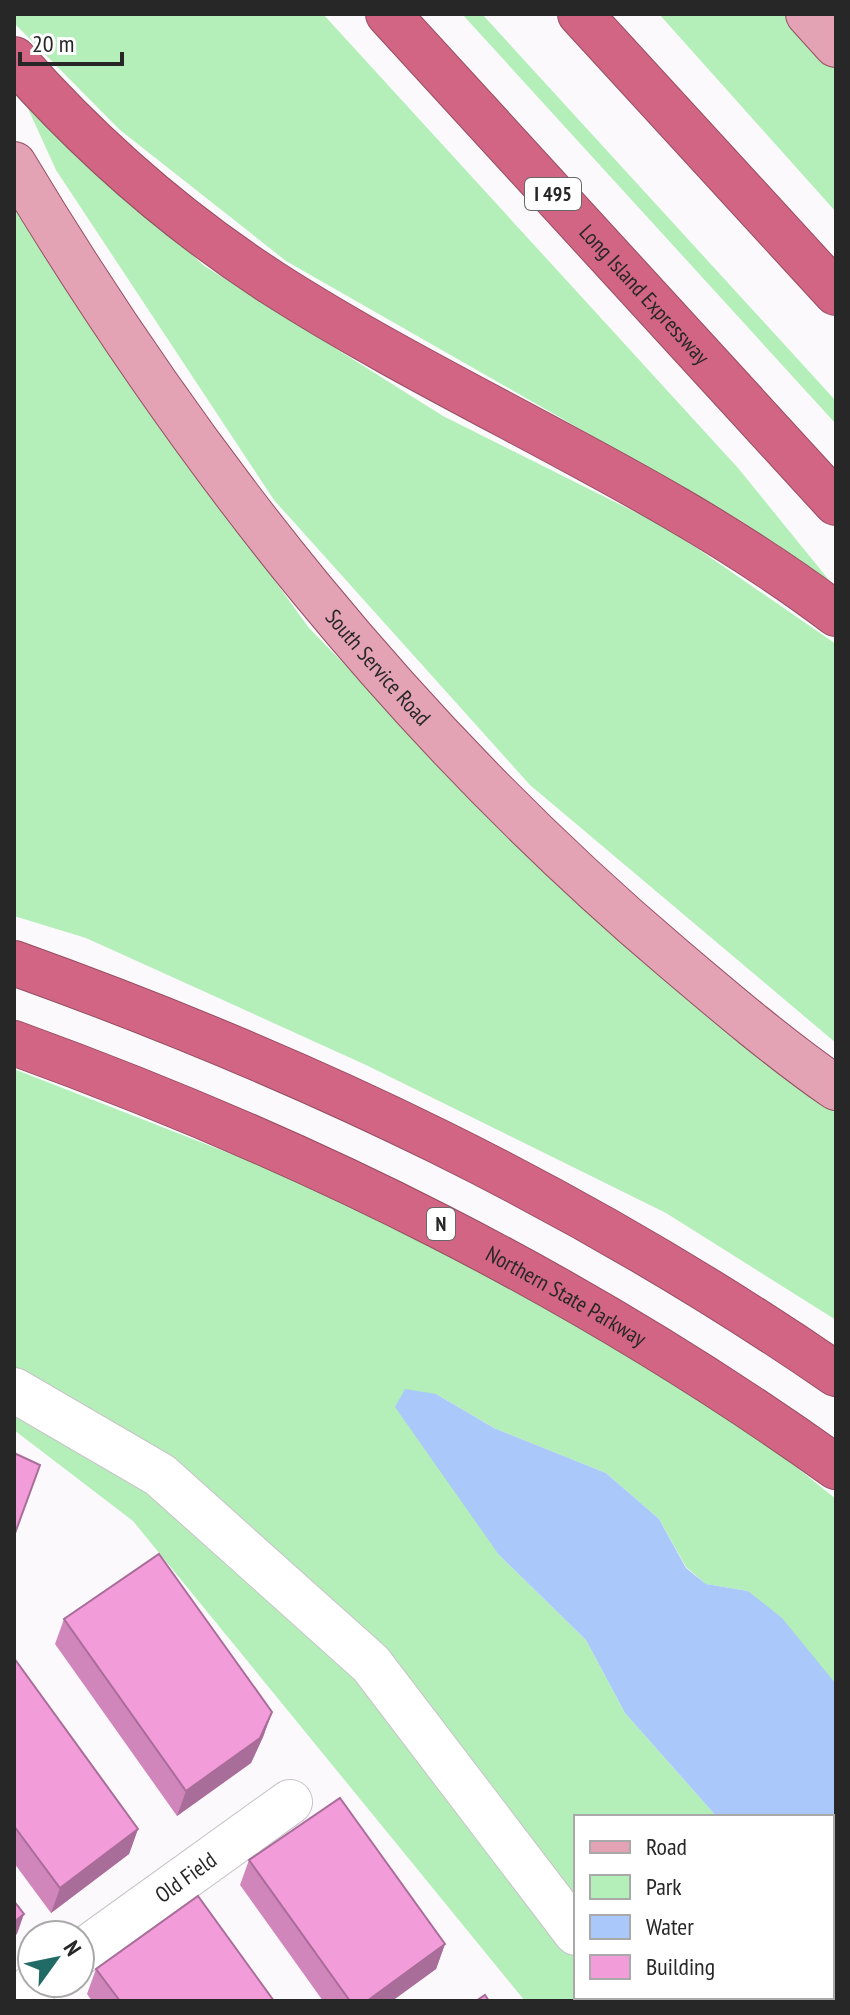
<svg xmlns="http://www.w3.org/2000/svg" width="850" height="2015" font-family="'PT Sans Narrow',sans-serif">
	<style>
		.green { fill: #b4efb9 }
		.water { fill: #abc8fa }
		.lines { fill: none; stroke-linecap: round; stroke-linejoin: round }
		.minor-casing { stroke: #c7c4c8; stroke-width: 46 }
		.major-casing { stroke: #964f63; stroke-width: 46 }
		.highway-casing { stroke: #964f63; stroke-width: 46 }
		.minor { stroke: #fff; stroke-width: 44 }
		.major { stroke: #e3a3b5; stroke-width: 44 }
		.highway { stroke: #d16583; stroke-width: 44 }
		.wall { fill: #d086bb }
		.shaded-wall { fill: #a96d99 }
		.building { fill: #f29cda; stroke: #a96d99; stroke-width: 2 }
		.labels { text-anchor: middle; stroke-width: 8; stroke-linejoin: round; paint-order: stroke }
		.shield { fill: #fff; stroke: #686868; stroke-width: 2 }
		.shield-label { font-size: 20px; font-weight: bold; fill: #282728 }
		.street-label { font-size: 22px; fill: #282728; stroke: #fff }
	</style>
	<rect width="100%" height="100%" fill="#fcf9fd"/>
	<!-- green -->
	<path class="green" d="M 14,14 L 323,14 L 738,468 L 833,585 L 743,522 L 286,261 L 120,130 L 14,23 Z
		M 462,14 L 482,14 L 836,401 L 836,424 Z
		M 659,14 L 786,14 L 836,70 L 836,212 Z
		M 20,91 L 203,265 L 443,416 L 669,529 L 836,644 L 836,1043 L 530,785 L 274,500 L 56,170 Z
		M 14,200 L 120,366 L 309,628 L 542,866 L 814,1099 L 836,1113 L 836,1320 L 666,1213 L 366,1065 L 86,938 L 14,916 Z
		M 14,1069 L 305,1183 L 575,1321 L 764,1441 L 836,1499 L 836,1684 L 748,1591 L 706,1584 L 686,1567 L 659,1519 L 606,1473 L 494,1428 L 436,1394 L 499,1555 L 586,1640 L 625,1713 L 717,1817 L 576,1817 L 576,1997 L 832,1997 L 832,1947 L 836,1951 L 836,2001 L 525,2001 L 133,1521 L 14,1430 Z"/>
	<!-- water -->
	<path class="water" d="M 405,1389 L 436,1394 L 494,1428 L 606,1473 L 659,1519 L 686,1568 L 706,1584 L 748,1591 L 782,1618 L 836,1684 L 836,1951 L 832,1947 L 832,1817 L 717,1817 L 625,1713 L 586,1640 L 499,1555 L 395,1407 Z"/>
	<g class="lines">
		<defs>
			<g id="minor">
				<path d="M 14,1390 L 160,1475 L 371,1664 L 576,1933"/>
				<path id="s1" d="M 80,1953 L 290,1802"/>
				<path d="M 626,1997 L 630,2001"/>
				<path d="M 14,2000 L 38,1983"/>
			</g>
			<g id="major">
				<path d="M 808,14 L 836,45"/>
				<path id="s2" d="M 14,164 C 194,464 406,732 674,959 C 727,1004 780,1049 836,1088"/>
			</g>
			<g id="highway">
				<path id="s3" d="M 388,14 L 836,503"/>
				<path d="M 580,14 L 836,293"/>
				<path d="M 14,59 C 90,145 178,222 274,284 C 457,401 662,482 836,614"/>
				<path d="M 14,963 C 309,1069 577,1196 836,1374"/>
				<path id="s4" d="M 14,1043 C 309,1150 580,1284 836,1467"/>
			</g>
		</defs>
		<!-- minor casing -->
		<use href="#minor" class="minor-casing"/>
		<!-- major casing -->
		<use href="#major" class="major-casing"/>
		<!-- highway casing -->
		<use href="#highway" class="highway-casing"/>
		<!-- minor -->
		<use href="#minor" class="minor"/>
		<!-- major -->
		<use href="#major" class="major"/>
		<!-- highway -->
		<use href="#highway" class="highway"/>
	</g>
	<!-- wall -->
	<path class="wall" d="M 64,1619 L 272,1712 L 263,1737 L 251,1763 L 177,1816 L 55,1644 Z
		M 14,1658 L 138,1829 L 129,1854 L 51,1913 L 14,1863 Z
		M 249,1860 L 445,1944 L 436,1969 L 392,2001 L 323,2001 L 240,1885 Z
		M 96,1969 L 274,2001 L 92,2001 L 87,1994 Z"/>
	<!-- shaded-wall -->
	<path class="shaded-wall" d="M 272,1712 L 263,1737 L 251,1763 L 177,1816 L 186,1791 Z
		M 138,1829 L 129,1854 L 51,1913 L 60,1888 Z
		M 24,1914 L 17,1934 L 14,1936 L 14,1922 Z
		M 445,1944 L 436,1969 L 392,2001 L 367,2001 Z"/>
	<!-- building -->
	<path class="building" d="M 14,1453 L 40,1465 L 14,1536 Z
		M 159,1554 L 272,1712 L 260,1738 L 186,1791 L 64,1619 Z
		M 14,1658 L 138,1829 L 60,1888 L 14,1826 Z
		M 340,1798 L 445,1944 L 367,2001 L 350,2001 L 249,1860 Z
		M 198,1896 L 274,2001 L 120,2001 L 96,1969 Z
		M 14,1901 L 24,1914 L 14,1922 Z
		M 485,1995 L 489,2001 L 476,2001 Z"/>
	<g class="labels">
		<!-- shield labels -->
		<g class="shield">
			<rect x="525" y="178" width="56" height="32" rx="6"/>
			<rect x="427" y="1208" width="28" height="32" rx="6"/>
		</g>
		<g class="shield-label">
			<text x="553" y="201">I 495</text>
			<text x="441" y="1231">N</text>
		</g>
		<!-- street labels -->
		<g class="street-label">
			<text dy="8" stroke="none"><textPath href="#s3" startOffset="380">Long Island Expressway</textPath></text>
			<text dy="8" stroke="none"><textPath href="#s2" startOffset="622">South Service Road</textPath></text>
			<text dy="8" stroke="none"><textPath href="#s4" startOffset="608">Northern State Parkway</textPath></text>
			<text dy="8" stroke="none"><textPath href="#s1" startOffset="130">Old Field</textPath></text>
		</g>
	</g>
	<!-- border -->
	<rect width="850" height="2015" fill="none" stroke="#282728" stroke-width="32"/>
	<!-- legend -->
	<rect x="574" y="1815" width="260" height="184" fill="#ffffff" stroke="#a9a9a9" stroke-width="2"/>
	<rect x="590" y="1841" width="40" height="12" fill="#e3a3b5" stroke="#a9a9a9" stroke-width="2"/>
	<text x="646" y="1855" font-size="24" fill="#282728">Road</text>
	<rect x="590" y="1875" width="40" height="24" fill="#b4efb9" stroke="#a9a9a9" stroke-width="2"/>
	<text x="646" y="1895" font-size="24" fill="#282728">Park</text>
	<rect x="590" y="1915" width="40" height="24" fill="#abc8fa" stroke="#a9a9a9" stroke-width="2"/>
	<text x="646" y="1935" font-size="24" fill="#282728">Water</text>
	<rect x="590" y="1955" width="40" height="24" fill="#f29cda" stroke="#a9a9a9" stroke-width="2"/>
	<text x="646" y="1975" font-size="24" fill="#282728">Building</text>
	<!-- north arrow -->
	<g transform="translate(56 1959) rotate(57)"><circle r="38" fill="#ffffff" stroke="#a9a9a9" stroke-width="2"/>
	<path d="M0-6L14 30L0 20L-14 30Z" fill="#206b65"/>
	<text y="-12" font-size="22" font-weight="bold" text-anchor="middle" fill="#282728">N</text>
	</g>
	<!-- scale -->
	<path d="M20 52v12h102v-12" fill="none" stroke="#282728" stroke-width="4"/>
	<text x="32" y="52" font-size="24" fill="#282728" stroke="#ffffff" stroke-width="6" paint-order="stroke">20 m</text>
</svg>
